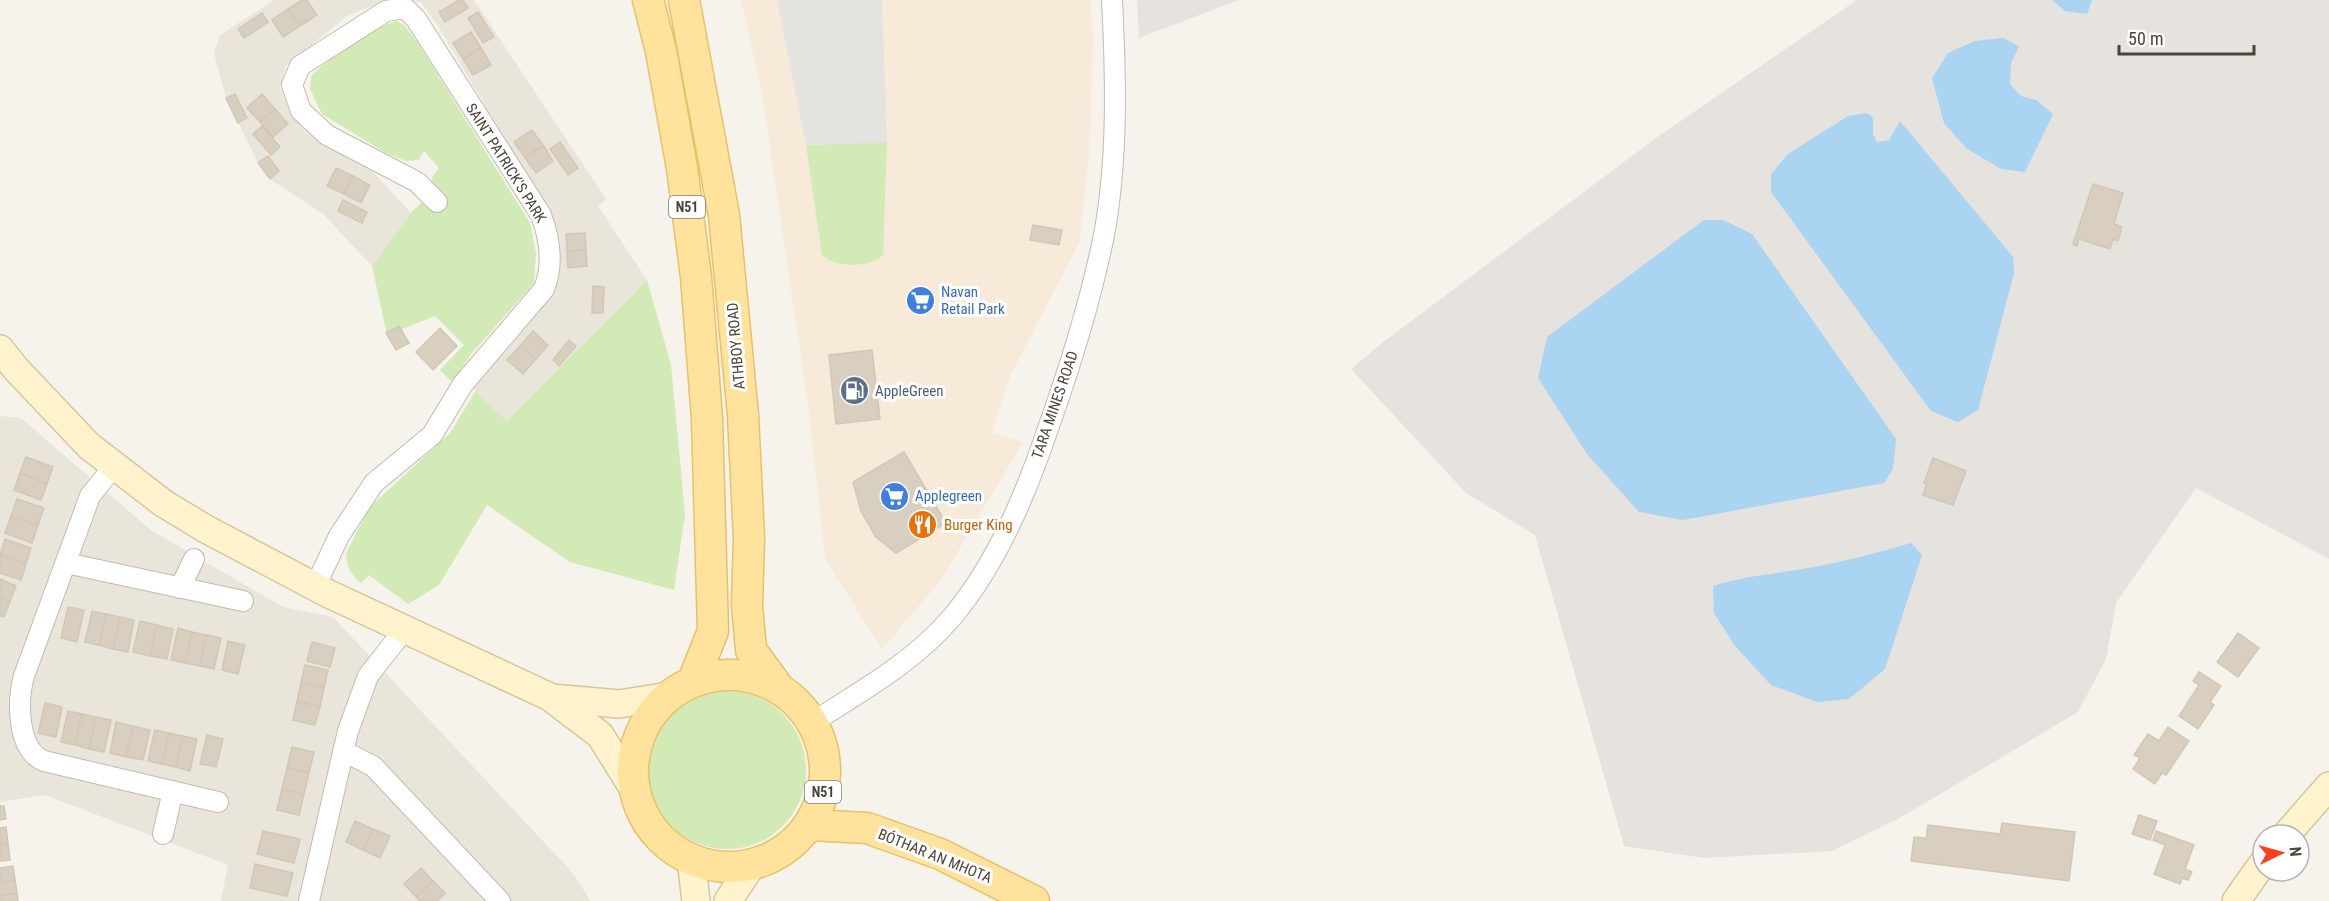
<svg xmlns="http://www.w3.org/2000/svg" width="2329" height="901" font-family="'Roboto Condensed',sans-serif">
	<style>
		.residential { fill: #eae5da }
		.commercial { fill: #f7ead8 }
		.industrial { fill: #e6e2dd }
		.green { fill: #d2eab5 }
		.parking { fill: #e5e3e0 }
		.water { fill: #a9d4f2 }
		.building { fill: #d8cfc1; stroke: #d3c7b4; stroke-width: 1.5 }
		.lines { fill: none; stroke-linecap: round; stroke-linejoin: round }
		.street-casing { stroke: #c2bbae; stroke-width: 22 }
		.secondary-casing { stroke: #d6c79b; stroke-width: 30 }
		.primary-casing { stroke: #e6c16a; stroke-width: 33 }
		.street { stroke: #fff; stroke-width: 20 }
		.secondary { stroke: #fff3cd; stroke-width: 27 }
		.primary { stroke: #ffe39c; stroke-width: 30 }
		.labels { text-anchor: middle; stroke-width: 6; stroke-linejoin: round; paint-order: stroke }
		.shield { fill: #fff; stroke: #817c74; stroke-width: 1.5 }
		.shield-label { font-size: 14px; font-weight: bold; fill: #4b4439 }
		.street-label { font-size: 15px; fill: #4b4439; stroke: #fff }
		.shop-label { font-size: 15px; fill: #366cbe; stroke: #fff; text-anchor: start }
		.service-label { font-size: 15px; fill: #4e5e75; stroke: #fff; text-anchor: start }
		.food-label { font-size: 15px; fill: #c56008; stroke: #fff; text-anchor: start }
	</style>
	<rect width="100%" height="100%" fill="#f6f3ec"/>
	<!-- residential -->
	<path class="residential" d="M 274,0 L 386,0 L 347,16 L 286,66 L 280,88 L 290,112 L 307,133 L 374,173 L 411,213 L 372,266 L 323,214 L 270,179 L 258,163 L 226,98 L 214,53 L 220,35 Z
		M 405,0 L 474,0 L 606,199 L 598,206 L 647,280 L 507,421 L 475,392 L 474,386 L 543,302 L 557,275 L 555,225 L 438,26 L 421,2 Z
		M 0,416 L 21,418 L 152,531 L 283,607 L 333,617 L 571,871 L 591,901 L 221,901 L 228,865 L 45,795 L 0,802 Z"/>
	<!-- commercial -->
	<path class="commercial" d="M 741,0 L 1090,0 L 1093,41 L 1089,153 L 1079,243 L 1010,376 L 992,433 L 1023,442 L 941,580 L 882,649 L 825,559 L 808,405 L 762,93 Z"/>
	<!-- industrial -->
	<path class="industrial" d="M 1137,0 L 1239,0 L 1139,38 Z
		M 1857,0 L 2329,0 L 2329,559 L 2196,488 L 2116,603 L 2106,659 L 2078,712 L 1898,819 L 1832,851 L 1704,858 L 1624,846 L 1535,535 L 1466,493 L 1351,369 L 1382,343 L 1656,138 Z"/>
	<!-- green -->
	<path class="green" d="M 397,21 L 404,25 L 418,43 L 530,223 L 536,253 L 534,283 L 472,353 L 452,382 L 440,370 L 464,345 L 435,316 L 387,335 L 372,266 L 411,213 L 433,191 L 432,177 L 439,168 L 424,151 L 418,160 L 406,161 L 386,153 L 322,114 L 310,89 L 311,76 C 334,55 367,30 397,21 Z
		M 887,142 L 883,255 C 871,268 834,268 822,255 L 806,145 Z
		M 647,280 L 671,365 L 685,514 L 674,590 L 570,562 L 487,505 L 439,585 L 408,604 L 369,575 L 361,583 C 351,575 344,564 347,551 L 370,507 L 450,433 L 475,392 L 507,421 Z
		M648 770a79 79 0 1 1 158 0a79 79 0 1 1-158 0Z"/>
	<!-- parking -->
	<path class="parking" d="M 777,0 L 882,0 L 887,142 L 806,145 Z"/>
	<!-- water -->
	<path class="water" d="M 2052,0 L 2092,0 L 2087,14 L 2065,11 Z
		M 2003,38 L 2019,46 L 2011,63 L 2010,84 L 2021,96 L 2036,100 L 2053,114 L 2025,172 L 2001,169 L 1966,148 L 1944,123 L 1932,78 L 1948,53 L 1975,41 Z
		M 1867,113 L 1873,118 L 1873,134 L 1877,142 L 1889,140 L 1900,121 L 2013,257 L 2014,273 L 1978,410 L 1958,422 L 1931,411 L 1771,192 L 1771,174 L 1788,154 L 1848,116 Z
		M 1704,220 L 1723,220 L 1752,234 L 1896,439 L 1893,469 L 1884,483 L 1683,520 L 1639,512 L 1587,454 L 1538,378 L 1547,337 Z
		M 1911,543 L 1922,555 L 1885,669 L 1849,699 L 1817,702 L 1771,685 L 1735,646 L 1714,613 L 1713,586 C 1744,576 1776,574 1808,568 C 1843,562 1877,553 1911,543 Z"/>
	<!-- building -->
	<path class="building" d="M 302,0 L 307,0 L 317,15 L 300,26 L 288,9 Z
		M 459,0 L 463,0 L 468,8 L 445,22 L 439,12 Z
		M 288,9 L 300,26 L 283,37 L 272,20 Z
		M 478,12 L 494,37 L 483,43 L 468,18 Z
		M 262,13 L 268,22 L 244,38 L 238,29 Z
		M 471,32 L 481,48 L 463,59 L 453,43 Z
		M 481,48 L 491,65 L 473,75 L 463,59 Z
		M 235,94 L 247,118 L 238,123 L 226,98 Z
		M 262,94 L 275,109 L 260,122 L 247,108 Z
		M 275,109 L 288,124 L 273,137 L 260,122 Z
		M 262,126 L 280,147 L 271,155 L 253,134 Z
		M 532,130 L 543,145 L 525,158 L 514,142 Z
		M 560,142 L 578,168 L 568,175 L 550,149 Z
		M 543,145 L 553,161 L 536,173 L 525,158 Z
		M 268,156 L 279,171 L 270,179 L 258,163 Z
		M 336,168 L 353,176 L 344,194 L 327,186 Z
		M 353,176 L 370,185 L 361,203 L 344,194 Z
		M 2093,184 L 2123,193 L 2114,224 L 2122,227 L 2118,241 L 2113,239 L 2110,249 L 2079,239 L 2077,246 L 2073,244 Z
		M 343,200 L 367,212 L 362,223 L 338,211 Z
		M 1033,225 L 1062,230 L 1059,245 L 1030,240 Z
		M 585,233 L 586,250 L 567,251 L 566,234 Z
		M 586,250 L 587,266 L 568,268 L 567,251 Z
		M 593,286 L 604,287 L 603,313 L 592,313 Z
		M 399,326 L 409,343 L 396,350 L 386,333 Z
		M 440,328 L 457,346 L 433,370 L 416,352 Z
		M 533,331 L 548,345 L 536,359 L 520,346 Z
		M 569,340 L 576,346 L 559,366 L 553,360 Z
		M 520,346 L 536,359 L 523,374 L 507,360 Z
		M 872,350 L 880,419 L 836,424 L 829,355 Z
		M 904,452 L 946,523 L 896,553 L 876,537 L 861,511 L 853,482 Z
		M 26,457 L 53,467 L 47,484 L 20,473 Z
		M 1933,458 L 1966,471 L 1953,505 L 1923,495 L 1927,484 L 1924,483 Z
		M 20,473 L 47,484 L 41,500 L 14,490 Z
		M 17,499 L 44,508 L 38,525 L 11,516 Z
		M 11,516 L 38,525 L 32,543 L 5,533 Z
		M 5,539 L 31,548 L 26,564 L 0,555 Z
		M 0,555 L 26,564 L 21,580 L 0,573 Z
		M 0,579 L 16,586 L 10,601 L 0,597 Z
		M 0,597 L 10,601 L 4,617 L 0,616 Z
		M 68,607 L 84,610 L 77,642 L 61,638 Z
		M 92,611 L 106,614 L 99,645 L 85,642 Z
		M 106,614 L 120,617 L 113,649 L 99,645 Z
		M 120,617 L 134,620 L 128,652 L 113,649 Z
		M 140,621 L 157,625 L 150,656 L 133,652 Z
		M 157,625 L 173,629 L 167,659 L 150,656 Z
		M 178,628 L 192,632 L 185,663 L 171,660 Z
		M 192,632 L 206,635 L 200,666 L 185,663 Z
		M 2238,633 L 2259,648 L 2238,677 L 2217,662 Z
		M 206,635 L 221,638 L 214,669 L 200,666 Z
		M 228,641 L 245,645 L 238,674 L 222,670 Z
		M 312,642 L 335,648 L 330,667 L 307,661 Z
		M 305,665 L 328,670 L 324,688 L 301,683 Z
		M 2199,672 L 2221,686 L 2210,702 L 2214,705 L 2198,729 L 2179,716 L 2199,685 L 2193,681 Z
		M 301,683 L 324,688 L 320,707 L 297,701 Z
		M 297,701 L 320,707 L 315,725 L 293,720 Z
		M 45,703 L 62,707 L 56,737 L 38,733 Z
		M 68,711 L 82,714 L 75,745 L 61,742 Z
		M 82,714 L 96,717 L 89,749 L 75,745 Z
		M 96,717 L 111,720 L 104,752 L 89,749 Z
		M 116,722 L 133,726 L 126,757 L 110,753 Z
		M 133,726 L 150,730 L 143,760 L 126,757 Z
		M 2168,727 L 2189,741 L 2166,775 L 2162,773 L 2155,784 L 2133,769 L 2140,758 L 2134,755 L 2148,734 L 2159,741 Z
		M 155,730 L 169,733 L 162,764 L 148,761 Z
		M 169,733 L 183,736 L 176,767 L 162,764 Z
		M 207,735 L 223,739 L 216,767 L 200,764 Z
		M 183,736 L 197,739 L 190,771 L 176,767 Z
		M 292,747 L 314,752 L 309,773 L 287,768 Z
		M 287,768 L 309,773 L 304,794 L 282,789 Z
		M 282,789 L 304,794 L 299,815 L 277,810 Z
		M 0,806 L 4,806 L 6,819 L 0,820 Z
		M 2139,815 L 2157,821 L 2150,840 L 2132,834 Z
		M 355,821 L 373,829 L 363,850 L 346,842 Z
		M 2002,823 L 2075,832 L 2069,881 L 1911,861 L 1914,837 L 1926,838 L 1928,825 L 2000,834 Z
		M 6,827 L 8,843 L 0,844 L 0,828 Z
		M 373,829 L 390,836 L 380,858 L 363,850 Z
		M 263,831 L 300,839 L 294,863 L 257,854 Z
		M 2156,831 L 2194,845 L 2185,869 L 2192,872 L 2188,880 L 2182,878 L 2180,884 L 2154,874 L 2165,845 L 2153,840 Z
		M 8,843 L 10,860 L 0,861 L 0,844 Z
		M 255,864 L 293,873 L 287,896 L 250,888 Z
		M 13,866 L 15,880 L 0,882 L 0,868 Z
		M 421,868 L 433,881 L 416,897 L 404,884 Z
		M 15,880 L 17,893 L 0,896 L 0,882 Z
		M 433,881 L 445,893 L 437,901 L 420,901 L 416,897 Z
		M 17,893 L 18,901 L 0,901 L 0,896 Z"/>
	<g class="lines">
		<defs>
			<path id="street" d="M 114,466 L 90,496 L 24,676 C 17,701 17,750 44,761 L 218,802
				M 66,563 L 243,601
				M 315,587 L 339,536 L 374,483 L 432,435 L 463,384 L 544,289 C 554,264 550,239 541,215 L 416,19 L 405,8 L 386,11 L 300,66 L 292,85 L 301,111 L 327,135 L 417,182 L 437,202
				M 180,588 L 194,559
				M 813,722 C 863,690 914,662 953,616 C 999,560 1027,491 1050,423 C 1072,361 1091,299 1104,235 C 1118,160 1116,77 1112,0
				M 343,751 L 373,766 L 500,901
				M 163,834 L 173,791
				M 309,901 L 348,731 L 368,676 L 404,630"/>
			<path id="secondary" d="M 0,349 L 16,369 L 89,446 L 163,503 L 204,528 L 329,594 L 550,697 L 600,735 L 635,791
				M 552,698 L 619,704 L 669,696
				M 2286,835 L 2329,786
				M 691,860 L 696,901
				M 728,901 L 751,866
				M 2236,901 L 2263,863"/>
			<path id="primary" d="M 648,0 L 661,51 L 682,168 L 696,277 L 707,418 L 713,631 L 693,681
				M 684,0 L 724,215 L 743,415 L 749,538 L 747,605 L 751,650 L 778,687
				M633 771a96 96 0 1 1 192 0a96 96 0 1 1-192 0Z
				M 810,825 L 867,828 L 940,854 L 1034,901"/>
		</defs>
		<!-- street casing -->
		<use href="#street" class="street-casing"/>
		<!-- secondary casing -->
		<use href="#secondary" class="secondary-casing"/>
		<!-- primary casing -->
		<use href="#primary" class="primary-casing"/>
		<!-- street -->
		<use href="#street" class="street"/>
		<!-- secondary -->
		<use href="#secondary" class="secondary"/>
		<!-- primary -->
		<use href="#primary" class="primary"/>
	</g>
	<!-- icons -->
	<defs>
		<symbol id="supermarket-disc" viewBox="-11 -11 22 22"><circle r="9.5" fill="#3f7fe0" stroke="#fff"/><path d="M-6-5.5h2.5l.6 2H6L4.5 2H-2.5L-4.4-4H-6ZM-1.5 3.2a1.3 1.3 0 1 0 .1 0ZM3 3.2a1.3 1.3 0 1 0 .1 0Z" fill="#fff"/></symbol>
		<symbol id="fuel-disc" viewBox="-11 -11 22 22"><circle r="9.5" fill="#5c6f8a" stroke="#fff"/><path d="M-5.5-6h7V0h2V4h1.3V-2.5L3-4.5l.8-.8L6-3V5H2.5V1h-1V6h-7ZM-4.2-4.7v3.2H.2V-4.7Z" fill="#fff"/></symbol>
		<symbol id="restaurant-disc" viewBox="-11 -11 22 22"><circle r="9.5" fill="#e8710a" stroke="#fff"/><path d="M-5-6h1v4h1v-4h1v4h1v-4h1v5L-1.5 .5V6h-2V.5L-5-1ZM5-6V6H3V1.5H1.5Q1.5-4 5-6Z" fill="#fff"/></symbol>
	</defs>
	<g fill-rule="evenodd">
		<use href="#supermarket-disc" x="904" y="284" width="33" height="33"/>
		<use href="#fuel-disc" x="838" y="374" width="33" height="33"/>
		<use href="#supermarket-disc" x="878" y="480" width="33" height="33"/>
		<use href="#restaurant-disc" x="906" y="508" width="33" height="33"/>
	</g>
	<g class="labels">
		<!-- shield labels -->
		<g class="shield">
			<rect x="669" y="196" width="36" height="22" rx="4.5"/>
			<rect x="805" y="781" width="36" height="22" rx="4.5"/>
		</g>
		<g class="shield-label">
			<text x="687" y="212">N51</text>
			<text x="823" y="797">N51</text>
		</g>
		<!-- street labels -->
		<g class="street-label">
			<text transform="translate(506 163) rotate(58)" y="5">SAINT PATRICK'S PARK</text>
			<text transform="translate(736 346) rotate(-95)" y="5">ATHBOY ROAD</text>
			<text transform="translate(1055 405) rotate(-71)" y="5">TARA MINES ROAD</text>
			<text transform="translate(935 856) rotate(22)" y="5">BÓTHAR AN MHOTA</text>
		</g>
		<!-- shop labels -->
		<g class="shop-label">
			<text x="941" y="297">Navan<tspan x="941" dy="17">Retail Park</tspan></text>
			<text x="915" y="501">Applegreen</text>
		</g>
		<!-- service labels -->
		<g class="service-label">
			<text x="875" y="396">AppleGreen</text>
		</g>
		<!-- food labels -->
		<g class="food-label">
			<text x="944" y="530">Burger King</text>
		</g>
	</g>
	<!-- north arrow -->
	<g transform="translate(2281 853) rotate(85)"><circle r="28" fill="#ffffff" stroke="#b7b4b0" stroke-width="1.5"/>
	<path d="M0-4.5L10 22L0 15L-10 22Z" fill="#fc3f1d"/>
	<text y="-9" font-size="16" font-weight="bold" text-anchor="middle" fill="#4b4439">N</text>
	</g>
	<!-- scale -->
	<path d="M2119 45v9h135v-9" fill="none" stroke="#4b4439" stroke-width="3"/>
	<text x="2128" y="45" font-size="18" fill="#4b4439" stroke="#ffffff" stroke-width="4.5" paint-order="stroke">50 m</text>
</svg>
